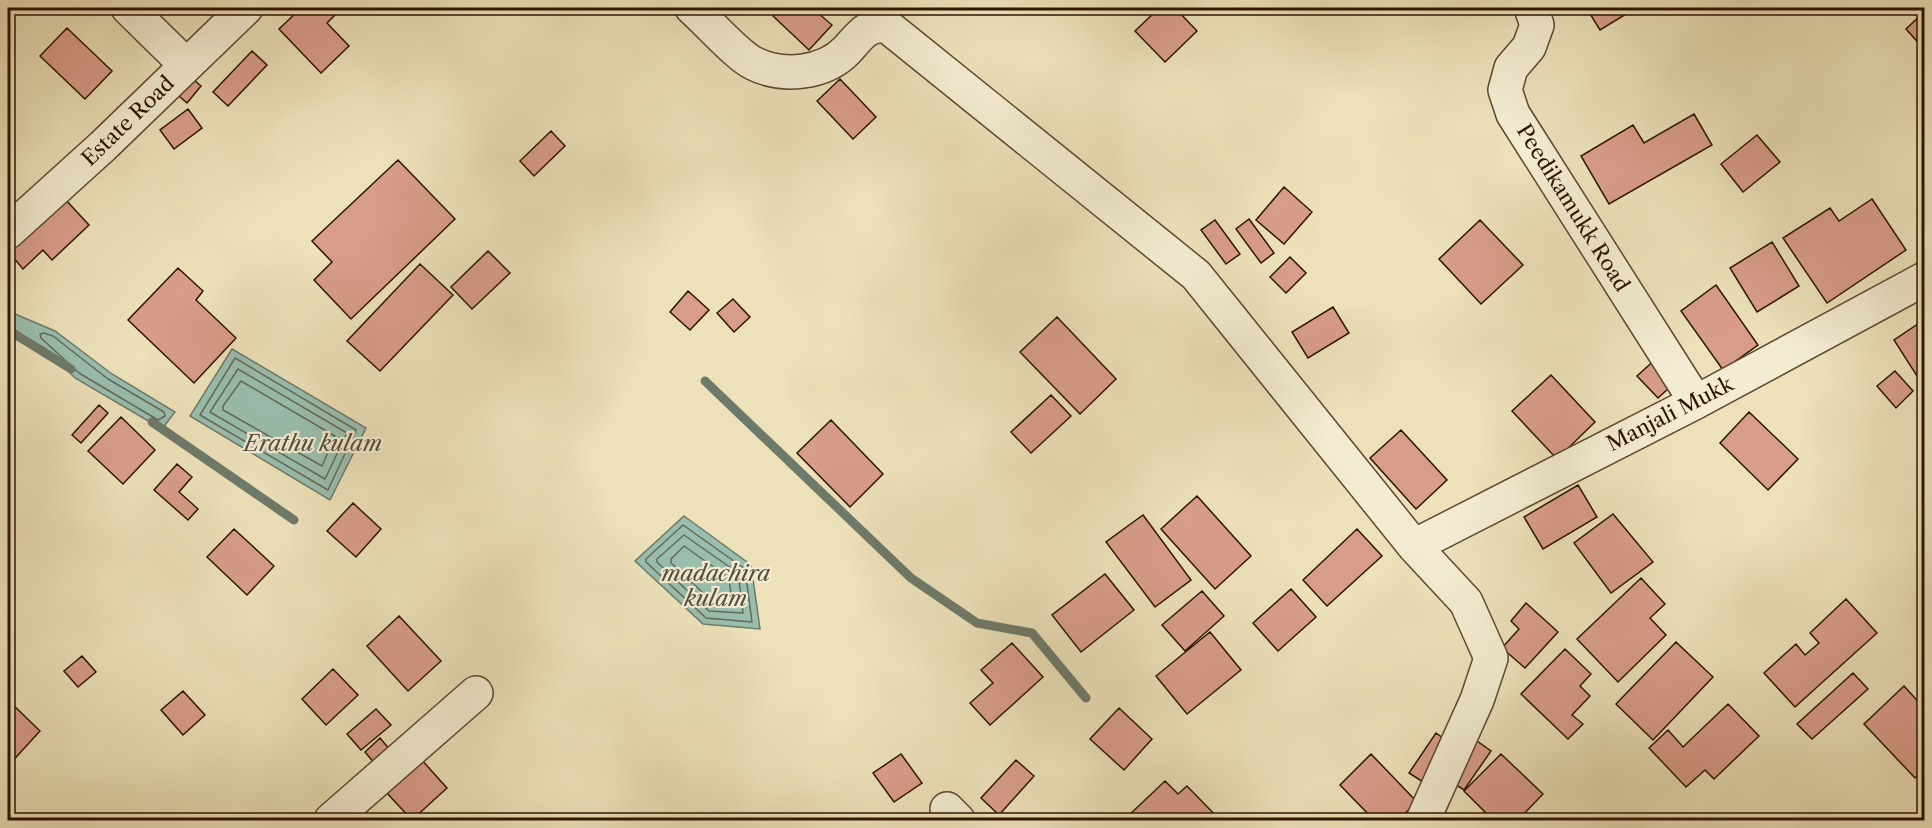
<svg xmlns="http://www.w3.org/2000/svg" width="1932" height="828" font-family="'Libre Caslon Text',serif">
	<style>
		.water { fill: #99beae; stroke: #6e7a69; stroke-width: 1.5 }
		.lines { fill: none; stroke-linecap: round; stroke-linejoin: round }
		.shore { stroke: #636958; stroke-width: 1.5 }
		.stream { stroke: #6e7a69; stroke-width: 9 }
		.building { fill: #d89d8a; stroke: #2d1402; stroke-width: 1.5 }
		.minor-casing { stroke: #5d4730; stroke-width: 36 }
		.tertiary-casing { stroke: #5d4730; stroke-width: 36 }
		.minor { stroke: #f3ecd2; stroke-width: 33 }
		.tertiary { stroke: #f3ecd2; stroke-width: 33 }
		.labels { text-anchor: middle; stroke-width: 4.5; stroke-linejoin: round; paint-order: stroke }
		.street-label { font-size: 21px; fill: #2d1402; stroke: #f3ecd2 }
		.water-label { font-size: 22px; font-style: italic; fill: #53503e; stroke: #f3ecd2 }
	</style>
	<rect width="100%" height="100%" fill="#ece1b9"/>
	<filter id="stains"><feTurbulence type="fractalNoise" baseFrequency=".00333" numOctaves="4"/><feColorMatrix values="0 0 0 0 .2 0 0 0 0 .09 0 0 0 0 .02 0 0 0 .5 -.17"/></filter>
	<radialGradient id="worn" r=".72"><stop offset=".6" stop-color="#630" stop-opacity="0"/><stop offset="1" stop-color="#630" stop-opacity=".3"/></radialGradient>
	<!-- water -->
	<path class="water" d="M 8,311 L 55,331 L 112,374 L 175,412 L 162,429 L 75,378 L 45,348 L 8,328 Z
		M 232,349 L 366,428 L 330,500 L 190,416 Z
		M 684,516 L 751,565 L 760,629 L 703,624 L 635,561 Z"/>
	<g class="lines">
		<!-- shore -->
		<path class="shore" d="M 44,333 L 53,336 L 108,379 L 164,412 L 165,416 L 158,420 L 79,373 L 41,338 L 40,334 Z
			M 235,358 L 356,430 L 328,490 L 200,415 Z
			M 238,369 L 347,433 L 325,479 L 210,412 Z
			M 241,381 L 335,436 L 322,466 L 223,410 L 223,406 Z
			M 683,525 L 745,569 L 752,622 L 706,618 L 646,562 L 646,559 Z
			M 684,535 L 738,573 L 743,613 L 709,611 L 657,562 L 657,559 Z
			M 684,546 L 729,578 L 732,603 L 713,602 L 671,563 L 671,559 Z"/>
		<!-- stream -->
		<path class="stream" d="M 8,330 L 71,369
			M 705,381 L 911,578 L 977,623 L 1032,633 L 1086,698
			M 152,422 L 294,520"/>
	</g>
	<!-- building -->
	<path class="building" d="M 301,8 L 338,8 L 340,10 L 327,23 L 349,46 L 321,73 L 279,29 Z
		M 781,8 L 823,8 L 818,13 L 832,25 L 809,50 L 773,16 Z
		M 1159,8 L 1175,8 L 1197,31 L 1165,62 L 1135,31 Z
		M 1590,8 L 1636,8 L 1600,30 L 1587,9 Z
		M 1924,12 L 1924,49 L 1906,29 Z
		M 67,28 L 112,71 L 85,99 L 40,56 Z
		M 252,51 L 267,65 L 228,106 L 213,92 Z
		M 187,74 L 201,86 L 187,103 L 173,91 Z
		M 840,79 L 876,117 L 853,139 L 817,101 Z
		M 188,109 L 202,128 L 174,149 L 160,130 Z
		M 1694,114 L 1712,145 L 1609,204 L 1581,156 L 1633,125 L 1644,143 Z
		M 551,131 L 565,146 L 534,176 L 520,161 Z
		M 1757,135 L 1780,162 L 1743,192 L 1721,164 Z
		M 398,160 L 455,219 L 351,319 L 314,280 L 332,262 L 312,241 Z
		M 1284,187 L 1312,212 L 1284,244 L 1256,220 Z
		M 64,198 L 89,225 L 52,260 L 43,250 L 23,269 L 8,251 Z
		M 1872,199 L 1906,250 L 1827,303 L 1783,238 L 1830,208 L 1839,221 Z
		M 1249,219 L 1274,253 L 1261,263 L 1236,229 Z
		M 1215,220 L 1240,254 L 1226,264 L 1201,230 Z
		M 1480,220 L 1523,265 L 1481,304 L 1439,259 Z
		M 1772,242 L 1799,286 L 1757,312 L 1730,268 Z
		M 488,251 L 510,273 L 472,309 L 451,287 Z
		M 1290,257 L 1306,273 L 1286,293 L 1270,277 Z
		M 420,264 L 453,295 L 380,371 L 347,341 Z
		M 178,268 L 203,291 L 196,300 L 236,338 L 194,383 L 128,320 Z
		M 1716,285 L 1758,345 L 1723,370 L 1681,311 Z
		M 688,291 L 709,310 L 690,330 L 670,312 Z
		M 733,299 L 750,317 L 734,332 L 717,313 Z
		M 1333,307 L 1349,333 L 1308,358 L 1292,332 Z
		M 1057,317 L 1116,379 L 1080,414 L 1020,352 Z
		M 1924,320 L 1924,387 L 1894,340 Z
		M 1670,346 L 1690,369 L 1658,398 L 1637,376 Z
		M 1895,371 L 1913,391 L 1896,408 L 1877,386 Z
		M 1551,375 L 1595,422 L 1557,459 L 1512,411 Z
		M 1051,395 L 1071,416 L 1031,453 L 1011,432 Z
		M 99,405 L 108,413 L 81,443 L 72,435 Z
		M 1749,412 L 1798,459 L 1768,490 L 1720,443 Z
		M 121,417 L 155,450 L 123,484 L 88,451 Z
		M 831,420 L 883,474 L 850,507 L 797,453 Z
		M 1401,430 L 1447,480 L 1416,509 L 1370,458 Z
		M 177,464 L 192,477 L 179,492 L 198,509 L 188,520 L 154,490 Z
		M 1578,485 L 1597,517 L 1543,549 L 1524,517 Z
		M 1197,496 L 1251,556 L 1215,589 L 1161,529 Z
		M 353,503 L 381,529 L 356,557 L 327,531 Z
		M 1613,514 L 1653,562 L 1611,593 L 1574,543 Z
		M 1143,515 L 1191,580 L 1155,607 L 1106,542 Z
		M 234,529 L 274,566 L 247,595 L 207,557 Z
		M 1357,529 L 1382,556 L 1327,606 L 1303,580 Z
		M 1105,574 L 1134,610 L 1081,652 L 1052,615 Z
		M 1641,578 L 1665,604 L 1650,618 L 1666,635 L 1618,682 L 1577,639 Z
		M 1291,589 L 1316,617 L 1278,651 L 1253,623 Z
		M 1202,591 L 1224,616 L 1185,651 L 1162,625 Z
		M 1846,599 L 1877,633 L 1795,707 L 1764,673 L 1796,644 L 1805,655 L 1819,643 L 1810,633 Z
		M 1526,603 L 1558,632 L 1525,668 L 1502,648 L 1519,629 L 1511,621 Z
		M 399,616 L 441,661 L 408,691 L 367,646 Z
		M 1210,632 L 1241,670 L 1187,714 L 1156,676 Z
		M 1676,642 L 1713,677 L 1653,740 L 1616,704 Z
		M 1012,643 L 1043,677 L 990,725 L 970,703 L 993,683 L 981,670 Z
		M 1565,649 L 1591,674 L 1580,686 L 1590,696 L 1572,715 L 1583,724 L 1568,739 L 1521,694 Z
		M 82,656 L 96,672 L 78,687 L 64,671 Z
		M 333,669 L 358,695 L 326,725 L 302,699 Z
		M 1853,673 L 1868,689 L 1812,739 L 1797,724 Z
		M 1904,686 L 1924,708 L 1924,769 L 1915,778 L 1864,724 Z
		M 183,691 L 205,715 L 183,735 L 161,710 Z
		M 8,700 L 40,731 L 8,766 Z
		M 1728,704 L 1759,736 L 1714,779 L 1705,770 L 1686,787 L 1649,748 L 1668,730 L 1683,747 Z
		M 1119,708 L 1152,739 L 1124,770 L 1090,739 Z
		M 376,709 L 391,725 L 361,750 L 347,734 Z
		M 1436,733 L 1450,743 L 1423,782 L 1409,773 Z
		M 380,738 L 391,751 L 376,765 L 365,752 Z
		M 1477,741 L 1491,751 L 1464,790 L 1450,781 Z
		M 901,754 L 922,783 L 894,802 L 873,773 Z
		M 1371,754 L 1417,802 L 1398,820 L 1374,820 L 1340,785 Z
		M 1501,754 L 1543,794 L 1518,820 L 1477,820 L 1485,812 L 1464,791 Z
		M 420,758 L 447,788 L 412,820 L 385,791 Z
		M 1016,760 L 1034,776 L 999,815 L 981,798 Z
		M 1165,781 L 1178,794 L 1187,786 L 1220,820 L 1164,820 L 1157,813 L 1149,820 L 1128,820 L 1126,818 Z"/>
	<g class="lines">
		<defs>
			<path id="minor" d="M 128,8 L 186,65
				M 692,8 C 706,20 738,56 753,63 C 782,78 824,74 847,50 C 860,36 866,24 887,26 L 1196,275 L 1414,546 L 1466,602 L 1491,658 L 1477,700 L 1423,820
				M 1531,8 L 1537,25 L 1529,47 L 1511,68 L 1505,90 L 1513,114 L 1696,402
				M 1414,546 L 1696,402 L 1924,279
				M 947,809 L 958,820
				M 331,820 L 476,693"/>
			<path id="tertiary" d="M 8,232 L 103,146 L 246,8"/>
		</defs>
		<!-- minor casing -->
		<use href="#minor" class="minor-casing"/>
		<!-- tertiary casing -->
		<use href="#tertiary" class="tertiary-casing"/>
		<!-- minor -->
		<use href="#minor" class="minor"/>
		<!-- tertiary -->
		<use href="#tertiary" class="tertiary"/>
	</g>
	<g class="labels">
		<!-- street labels -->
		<g class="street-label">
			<text transform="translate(128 121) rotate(-44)" y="7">Estate Road</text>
			<text transform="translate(1573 208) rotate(58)" y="7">Peedikamukk Road</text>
			<text transform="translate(1670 414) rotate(-27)" y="7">Manjali Mukk</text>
		</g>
		<!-- water labels -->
		<g class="water-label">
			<text x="313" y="451">Erathu kulam</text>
			<text x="716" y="581">madachira<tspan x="716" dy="25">kulam</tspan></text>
		</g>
	</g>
	<!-- margin -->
	<rect width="1932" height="828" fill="none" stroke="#ece1b9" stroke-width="30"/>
	<rect x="9" y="9" width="1914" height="810" fill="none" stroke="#2d1402" stroke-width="3"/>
	<rect x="15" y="15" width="1902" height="798" fill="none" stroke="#2d1402" stroke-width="1.5"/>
	<rect width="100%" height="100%" filter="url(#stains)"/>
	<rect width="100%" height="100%" fill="url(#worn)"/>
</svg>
